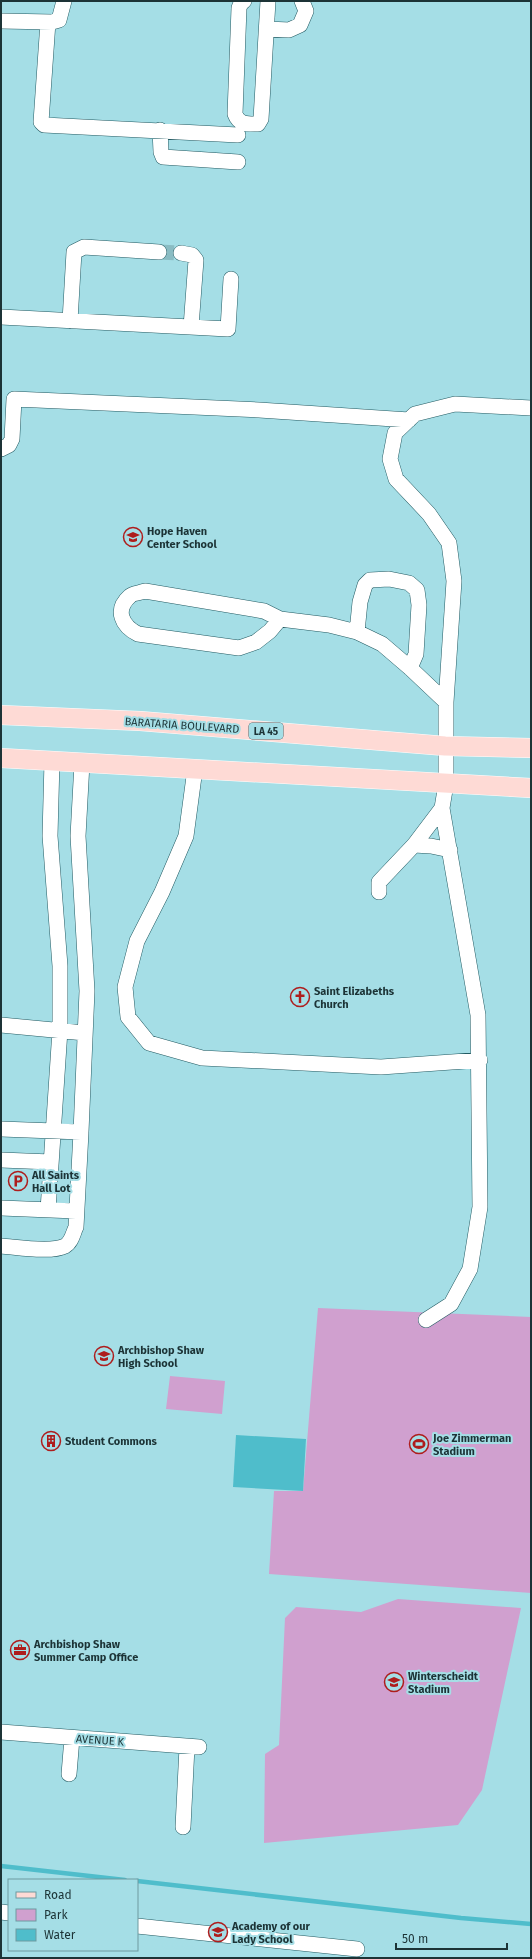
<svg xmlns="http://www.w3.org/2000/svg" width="532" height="1959" font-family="'Fira Sans',sans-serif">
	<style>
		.green { fill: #d0a0cf }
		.water { fill: #4fbdcb }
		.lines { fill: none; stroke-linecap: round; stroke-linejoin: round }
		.stream { stroke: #4fbdcb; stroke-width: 4.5 }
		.minor-tunnel { stroke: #8abcc3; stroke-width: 15; stroke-dasharray: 15 8; stroke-linecap: butt }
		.minor-casing { stroke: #225a62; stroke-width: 16 }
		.major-casing { stroke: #fff; stroke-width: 20 }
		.minor { stroke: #fff; stroke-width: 15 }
		.major { stroke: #fedad5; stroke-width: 19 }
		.labels { text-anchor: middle; stroke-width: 4; stroke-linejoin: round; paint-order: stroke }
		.shield { fill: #a5dee6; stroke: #45666b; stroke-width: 1 }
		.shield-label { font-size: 10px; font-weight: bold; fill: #1c3336 }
		.poi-label { font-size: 11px; font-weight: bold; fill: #1c3336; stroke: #a5dee6; text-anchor: start }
		.street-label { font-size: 11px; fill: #1c3336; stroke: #a5dee6 }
	</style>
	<rect width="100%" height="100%" fill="#a5dee6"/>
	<!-- green -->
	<path class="green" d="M 318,1308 L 531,1317 L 531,1593 L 269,1574 L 274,1491 L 303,1491 Z
		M 170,1376 L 225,1381 L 222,1414 L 166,1409 Z
		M 398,1599 L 521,1608 L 482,1790 L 458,1825 L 264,1843 L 265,1754 L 279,1745 L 285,1618 L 296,1607 L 361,1612 Z"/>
	<!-- water -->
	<path class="water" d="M 236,1435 L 306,1439 L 303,1491 L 233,1487 Z"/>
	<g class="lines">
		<!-- stream -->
		<path class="stream" d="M 1,1866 L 125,1880
			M 137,1881 L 461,1918 L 531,1924"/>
		<!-- minor-tunnel -->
		<path class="minor-tunnel" d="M 159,252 L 181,253"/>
		<defs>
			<path id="minor" d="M 244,1 L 241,3 L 239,8 L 235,114 C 239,125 247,124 258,124 L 261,119 L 268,1
				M 1,21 L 52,22 L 59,20 L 64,1
				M 48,22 L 41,122 L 44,125 L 238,135
				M 267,29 L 289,30 L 300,25 L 306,11 L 302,1
				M 160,130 L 161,152 L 163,157 L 238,162
				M 181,253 L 192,255 L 196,260 L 191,327
				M 1,317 L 228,329 L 231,279
				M 70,321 L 74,252 L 84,247 L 159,252
				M 1,449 L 9,445 L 12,439 L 14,399 L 259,410 L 409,420
				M 280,619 L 270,631 L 256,642 L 239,648 L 138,634 C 122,626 114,610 130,596 C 133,593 140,593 145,591 L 264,611 L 280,619 L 329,625 L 357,632 L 382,644 L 410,668 L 446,702
				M 357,632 L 360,602 L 365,585 L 370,580 L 389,579 L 409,583 L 417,590 L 419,605 L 416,654 L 410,668
				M 195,769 L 186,836 L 162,892 L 137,941 L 125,987 L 128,1017 L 149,1043 L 202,1058 L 381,1067 L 480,1060
				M 414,845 L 431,846 L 450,850
				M 379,892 L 379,882 L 414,845 L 442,808
				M 1,1025 L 85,1033
				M 1,1129 L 81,1132 L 87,991 L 78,836 L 82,763
				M 1,1160 L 51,1162
				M 1,1208 L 76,1211
				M 48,1210 L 60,1030 L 60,966 L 50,836 L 52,761
				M 1,1246 C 17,1247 51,1253 65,1246 C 72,1242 73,1233 76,1227 L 81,1132
				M 426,1320 L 451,1304 L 470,1269 L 480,1207 L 478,1015 L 442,808 L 446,784 L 446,702 L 454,581 L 449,543 L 429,514 L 396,479 L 390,459 L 395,433 L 415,414 L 455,404 L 531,408
				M 1,1732 L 199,1747
				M 69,1774 L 72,1738
				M 183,1827 L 187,1747
				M 1,1912 L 9,1913
				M 137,1926 L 357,1949"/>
			<path id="major" d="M 1,715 L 140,721 L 445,746 L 531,748
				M 1,758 L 531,788"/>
		</defs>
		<!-- minor casing -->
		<use href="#minor" class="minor-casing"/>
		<!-- major casing -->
		<use href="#major" class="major-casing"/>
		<!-- minor -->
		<use href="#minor" class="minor"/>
		<!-- major -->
		<use href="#major" class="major"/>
	</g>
	<!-- icons -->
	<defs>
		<symbol id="school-ring" viewBox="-11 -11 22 22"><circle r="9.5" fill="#a5dee6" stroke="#ae1d1d" stroke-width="1.5"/><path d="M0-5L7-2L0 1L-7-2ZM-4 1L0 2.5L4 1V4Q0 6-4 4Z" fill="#ae1d1d"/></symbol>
		<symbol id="church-ring" viewBox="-11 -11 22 22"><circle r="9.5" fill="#a5dee6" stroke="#ae1d1d" stroke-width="1.5"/><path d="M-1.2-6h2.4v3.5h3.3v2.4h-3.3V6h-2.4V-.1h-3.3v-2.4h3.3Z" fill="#ae1d1d"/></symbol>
		<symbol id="parking-ring" viewBox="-11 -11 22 22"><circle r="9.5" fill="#a5dee6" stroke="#ae1d1d" stroke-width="1.5"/><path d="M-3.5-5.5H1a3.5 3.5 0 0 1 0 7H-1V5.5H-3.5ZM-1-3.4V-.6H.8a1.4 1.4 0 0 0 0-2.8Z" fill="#ae1d1d"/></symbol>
		<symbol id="building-ring" viewBox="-11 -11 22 22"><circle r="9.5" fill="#a5dee6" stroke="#ae1d1d" stroke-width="1.5"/><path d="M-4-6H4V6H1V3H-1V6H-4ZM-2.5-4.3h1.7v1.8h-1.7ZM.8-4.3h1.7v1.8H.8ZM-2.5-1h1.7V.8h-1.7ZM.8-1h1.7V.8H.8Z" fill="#ae1d1d"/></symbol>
		<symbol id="stadium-ring" viewBox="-11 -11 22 22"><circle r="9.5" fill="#a5dee6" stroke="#ae1d1d" stroke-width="1.5"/><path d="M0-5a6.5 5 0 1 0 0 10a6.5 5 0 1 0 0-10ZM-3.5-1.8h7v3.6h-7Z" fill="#ae1d1d"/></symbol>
		<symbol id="office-ring" viewBox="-11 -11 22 22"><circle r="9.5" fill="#a5dee6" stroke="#ae1d1d" stroke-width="1.5"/><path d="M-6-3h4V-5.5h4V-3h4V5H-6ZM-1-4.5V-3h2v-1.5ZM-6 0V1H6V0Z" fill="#ae1d1d"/></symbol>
	</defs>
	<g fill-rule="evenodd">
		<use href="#school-ring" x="122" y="526" width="22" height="22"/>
		<use href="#church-ring" x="289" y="986" width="22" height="22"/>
		<use href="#parking-ring" x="7" y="1170" width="22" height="22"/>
		<use href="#school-ring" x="93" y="1345" width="22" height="22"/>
		<use href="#building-ring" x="40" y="1430" width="22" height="22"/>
		<use href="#stadium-ring" x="408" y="1433" width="22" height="22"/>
		<use href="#office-ring" x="9" y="1639" width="22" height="22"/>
		<use href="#school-ring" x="383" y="1671" width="22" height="22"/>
		<use href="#school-ring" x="207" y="1921" width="22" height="22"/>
	</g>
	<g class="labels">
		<!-- shield labels -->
		<rect class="shield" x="249" y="723" width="34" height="16" rx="3"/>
		<g class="shield-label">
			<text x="266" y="735">LA 45</text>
		</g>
		<!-- poi labels -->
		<g class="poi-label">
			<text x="147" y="535">Hope Haven<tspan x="147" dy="13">Center School</tspan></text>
			<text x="314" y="995">Saint Elizabeths<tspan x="314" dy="13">Church</tspan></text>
			<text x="32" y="1179">All Saints<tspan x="32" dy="13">Hall Lot</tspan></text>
			<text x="118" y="1354">Archbishop Shaw<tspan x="118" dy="13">High School</tspan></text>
			<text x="433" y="1442">Joe Zimmerman<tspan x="433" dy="13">Stadium</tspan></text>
			<text x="65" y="1445">Student Commons</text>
			<text x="34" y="1648">Archbishop Shaw<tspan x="34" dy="13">Summer Camp Office</tspan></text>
			<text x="408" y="1680">Winterscheidt<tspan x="408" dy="13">Stadium</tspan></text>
			<text x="232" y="1930">Academy of our<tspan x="232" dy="13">Lady School</tspan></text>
		</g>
		<!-- street labels -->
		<g class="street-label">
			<text transform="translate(182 725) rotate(4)" y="4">BARATARIA BOULEVARD</text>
			<text transform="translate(100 1740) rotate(4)" y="4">AVENUE K</text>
		</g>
	</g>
	<!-- border -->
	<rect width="532" height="1959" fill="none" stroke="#1c3336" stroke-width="4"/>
	<!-- legend -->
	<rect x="8" y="1879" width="130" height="72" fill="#a5dee6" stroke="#6e9aa0"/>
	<rect x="16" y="1892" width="20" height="6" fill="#fedad5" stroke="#6e9aa0"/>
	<text x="44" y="1899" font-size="12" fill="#1c3336">Road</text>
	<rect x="16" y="1909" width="20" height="12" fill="#d0a0cf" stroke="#6e9aa0"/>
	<text x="44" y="1919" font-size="12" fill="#1c3336">Park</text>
	<rect x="16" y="1929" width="20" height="12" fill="#4fbdcb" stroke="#6e9aa0"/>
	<text x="44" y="1939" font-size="12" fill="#1c3336">Water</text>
	<!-- scale -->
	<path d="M396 1943v6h111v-6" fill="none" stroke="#1c3336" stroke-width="2"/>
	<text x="402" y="1943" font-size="12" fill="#1c3336" stroke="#a5dee6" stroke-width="3" paint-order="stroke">50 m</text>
</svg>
